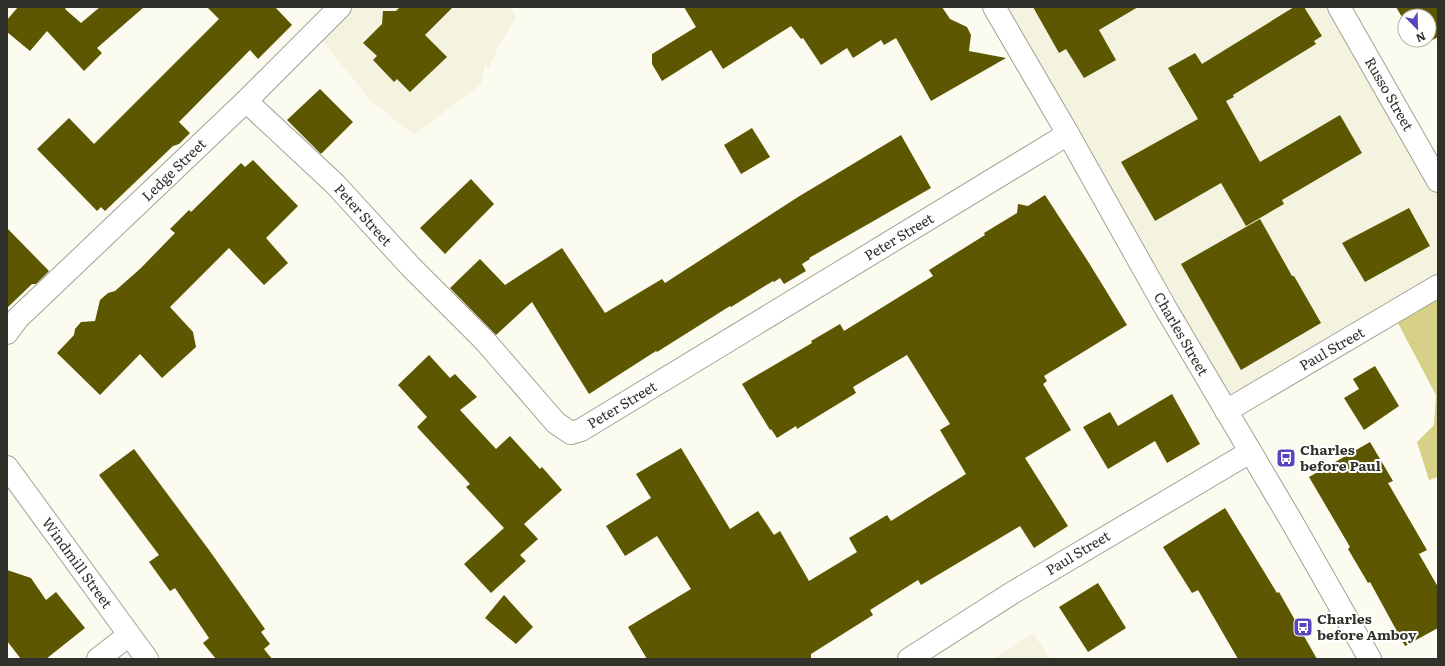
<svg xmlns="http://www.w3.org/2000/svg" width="1445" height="666" font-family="Literata,serif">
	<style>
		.built { fill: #f3f3df }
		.green { fill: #d6d187 }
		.building { fill: #5c5700 }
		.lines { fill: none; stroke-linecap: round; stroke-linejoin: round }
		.minor-casing { stroke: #a1a196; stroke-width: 24 }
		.tertiary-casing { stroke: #a1a196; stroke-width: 24 }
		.primary-casing { stroke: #a1a196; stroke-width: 24 }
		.minor { stroke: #fff; stroke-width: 22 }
		.tertiary { stroke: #fff; stroke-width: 22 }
		.primary { stroke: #fff; stroke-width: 22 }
		.labels { text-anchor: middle; stroke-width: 4; stroke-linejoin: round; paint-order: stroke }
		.street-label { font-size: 14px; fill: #31312c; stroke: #fff }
		.poi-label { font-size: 14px; font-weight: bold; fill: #31312c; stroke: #fff; text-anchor: start }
	</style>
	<rect width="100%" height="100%" fill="#fcfbef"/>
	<!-- built -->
	<path class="built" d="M 344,7 L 510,7 L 516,18 L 498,47 L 489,68 L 485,64 L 481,84 L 414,135 L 370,100 L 319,37 Z
		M 994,7 L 1337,7 L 1438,184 L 1438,284 L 1231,404 Z
		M 1033,633 L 1050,659 L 992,659 L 993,659 Z"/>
	<!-- green -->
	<path class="green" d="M 1438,285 L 1438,477 L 1429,480 L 1417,442 L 1434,425 L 1436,395 L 1392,312 Z"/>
	<!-- building -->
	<path class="building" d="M 18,7 L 67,7 L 65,9 L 81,23 L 100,7 L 144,7 L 97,48 L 102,53 L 84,71 L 47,31 L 30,51 L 7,32 L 7,20 Z
		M 207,7 L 275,7 L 292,25 L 258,59 L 250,50 L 179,122 L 190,133 L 179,144 L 173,146 L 105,211 L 101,207 L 97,211 L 37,149 L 69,118 L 94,144 L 219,19 Z
		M 400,7 L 453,7 L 425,35 L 447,57 L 410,92 L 397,79 L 394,82 L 373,60 L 377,56 L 363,43 L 382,24 L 383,11 L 396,11 Z
		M 684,7 L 942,7 L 950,19 L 967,27 L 971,35 L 969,51 L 1006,58 L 931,101 L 896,38 L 884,45 L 881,40 L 853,58 L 847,48 L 821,65 L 803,38 L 801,39 L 791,26 L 723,69 L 711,50 L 662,81 L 652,64 L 652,54 L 696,27 Z
		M 1033,7 L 1138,7 L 1099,30 L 1116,60 L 1084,78 L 1066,49 L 1059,53 Z
		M 1294,7 L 1304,7 L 1322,36 L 1314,41 L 1316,44 L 1233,95 L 1234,97 L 1226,101 L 1260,162 L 1340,115 L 1362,153 L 1282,200 L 1284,204 L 1246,226 L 1221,183 L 1155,221 L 1121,162 L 1198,119 L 1168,68 L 1195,53 L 1202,64 Z
		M 1396,7 L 1438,7 L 1438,37 L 1419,47 L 1415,40 L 1429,40 L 1429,16 L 1405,16 L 1405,22 Z
		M 320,89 L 353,122 L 321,154 L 287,120 Z
		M 752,128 L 770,157 L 741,174 L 724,145 Z
		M 901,135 L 931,188 L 809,258 L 810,259 L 802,264 L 806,271 L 784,284 L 780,278 L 774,282 L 773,281 L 731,307 L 730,306 L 657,352 L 656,351 L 589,394 L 532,302 L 496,335 L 450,288 L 480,259 L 505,285 L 562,248 L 605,313 L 662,279 L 665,283 L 798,197 Z
		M 253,160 L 298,206 L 266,238 L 288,263 L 264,285 L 229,248 L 170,307 L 193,332 L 196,347 L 162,378 L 140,354 L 100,395 L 57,353 L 74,335 L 75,329 L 81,322 L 95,321 L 100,300 L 108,293 L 115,291 L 141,268 L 175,233 L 170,229 L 189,210 L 191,212 L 241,163 L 245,167 Z
		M 471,179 L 494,204 L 445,254 L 420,228 Z
		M 1045,195 L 1089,263 L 1127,325 L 1044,376 L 1047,381 L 1043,384 L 1071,430 L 1025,458 L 1068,526 L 1034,548 L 1020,526 L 921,585 L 918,580 L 870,610 L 873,615 L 811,654 L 811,659 L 647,659 L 628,627 L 691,589 L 657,536 L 625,556 L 606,526 L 651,498 L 636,474 L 681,448 L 730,529 L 758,511 L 774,535 L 780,531 L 809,581 L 857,552 L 849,538 L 887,515 L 891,521 L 966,474 L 940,430 L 950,424 L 907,355 L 853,387 L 856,393 L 797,429 L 796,426 L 777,438 L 771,429 L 770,430 L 742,384 L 812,343 L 811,341 L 840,324 L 844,331 L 933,276 L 929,270 L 985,235 L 984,233 L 1017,213 L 1018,204 L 1028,206 Z
		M 1409,208 L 1430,246 L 1365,282 L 1342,243 Z
		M 1260,219 L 1292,276 L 1294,276 L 1321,323 L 1241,370 L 1181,264 Z
		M 7,228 L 49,271 L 36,284 L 32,284 L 7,308 Z
		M 429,355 L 450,378 L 455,374 L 477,397 L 460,410 L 496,449 L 510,436 L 540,469 L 542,467 L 562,490 L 524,524 L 538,539 L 520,555 L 526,561 L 491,593 L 464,564 L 504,528 L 466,487 L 470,484 L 417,427 L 427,417 L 398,385 Z
		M 1375,366 L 1399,406 L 1364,430 L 1344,398 L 1359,389 L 1353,379 Z
		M 1172,394 L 1200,444 L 1167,463 L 1155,441 L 1108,469 L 1083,427 L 1110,412 L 1118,426 Z
		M 1370,442 L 1393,481 L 1388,483 L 1427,550 L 1419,554 L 1438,587 L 1438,628 L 1405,646 L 1370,582 L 1368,583 L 1348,549 L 1350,547 L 1309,477 Z
		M 134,449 L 209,550 L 265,629 L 261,632 L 270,644 L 264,649 L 272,659 L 216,659 L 203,643 L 209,638 L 175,588 L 170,591 L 149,562 L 159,555 L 99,475 Z
		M 1225,508 L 1277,593 L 1279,592 L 1317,659 L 1238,659 L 1198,590 L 1192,593 L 1163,547 Z
		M 7,570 L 31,578 L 46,600 L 56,592 L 85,628 L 46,659 L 21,659 L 7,641 Z
		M 1098,583 L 1126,628 L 1088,652 L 1059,607 Z
		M 504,595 L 533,627 L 516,644 L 485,618 Z"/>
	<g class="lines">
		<defs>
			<path id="minor" d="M 1339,7 L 1438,181
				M 246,101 L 335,184 L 410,266 L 485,341 L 556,423 L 571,433 L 581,430 L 1068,134
				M 1226,411 L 1438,286
				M 7,467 L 147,659
				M 98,659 L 129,635
				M 909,659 L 1012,593 L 1250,452"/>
			<path id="tertiary" d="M 7,333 L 18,318 L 246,101 L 340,7"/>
			<path id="primary" d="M 994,7 L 1068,134 L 1165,307 L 1292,522 L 1370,659"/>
		</defs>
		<!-- minor casing -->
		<use href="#minor" class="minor-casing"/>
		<!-- tertiary casing -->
		<use href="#tertiary" class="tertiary-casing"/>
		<!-- primary casing -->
		<use href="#primary" class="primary-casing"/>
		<!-- minor -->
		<use href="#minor" class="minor"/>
		<!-- tertiary -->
		<use href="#tertiary" class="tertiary"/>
		<!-- primary -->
		<use href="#primary" class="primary"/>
	</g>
	<!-- icons -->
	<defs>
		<symbol id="bus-square" viewBox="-11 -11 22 22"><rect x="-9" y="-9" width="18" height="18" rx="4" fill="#5945bd" stroke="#fff"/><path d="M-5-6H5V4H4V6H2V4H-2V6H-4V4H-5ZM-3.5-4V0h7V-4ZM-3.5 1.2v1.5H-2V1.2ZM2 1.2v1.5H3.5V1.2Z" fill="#fff"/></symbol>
	</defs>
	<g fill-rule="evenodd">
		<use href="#bus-square" x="1275" y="447" width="22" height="22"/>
		<use href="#bus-square" x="1292" y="616" width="22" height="22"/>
	</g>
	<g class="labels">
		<!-- street labels -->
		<g class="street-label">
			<text transform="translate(1389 94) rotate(60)" y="5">Russo Street</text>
			<text transform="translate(174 170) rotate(-44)" y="5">Ledge Street</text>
			<text transform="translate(363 215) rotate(48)" y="5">Peter Street</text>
			<text transform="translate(899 237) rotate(-31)" y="5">Peter Street</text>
			<text transform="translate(1181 334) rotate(60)" y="5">Charles Street</text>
			<text transform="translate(1332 349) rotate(-30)" y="5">Paul Street</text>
			<text transform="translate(622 405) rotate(-31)" y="5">Peter Street</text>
			<text transform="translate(1078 553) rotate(-31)" y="5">Paul Street</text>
			<text transform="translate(77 563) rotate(54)" y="5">Windmill Street</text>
		</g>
		<!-- poi labels -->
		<g class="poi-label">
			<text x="1300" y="455">Charles<tspan x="1300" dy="16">before Paul</tspan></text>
			<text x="1317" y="624">Charles<tspan x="1317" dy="16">before Amboy</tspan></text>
		</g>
	</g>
	<!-- border -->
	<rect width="1445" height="666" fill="none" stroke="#31312c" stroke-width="16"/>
	<!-- north arrow -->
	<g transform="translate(1417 28) rotate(157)"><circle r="19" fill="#ffffff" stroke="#adadab"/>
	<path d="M0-3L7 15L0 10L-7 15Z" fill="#5945bd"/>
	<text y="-6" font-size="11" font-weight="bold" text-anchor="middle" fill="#31312c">N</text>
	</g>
</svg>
